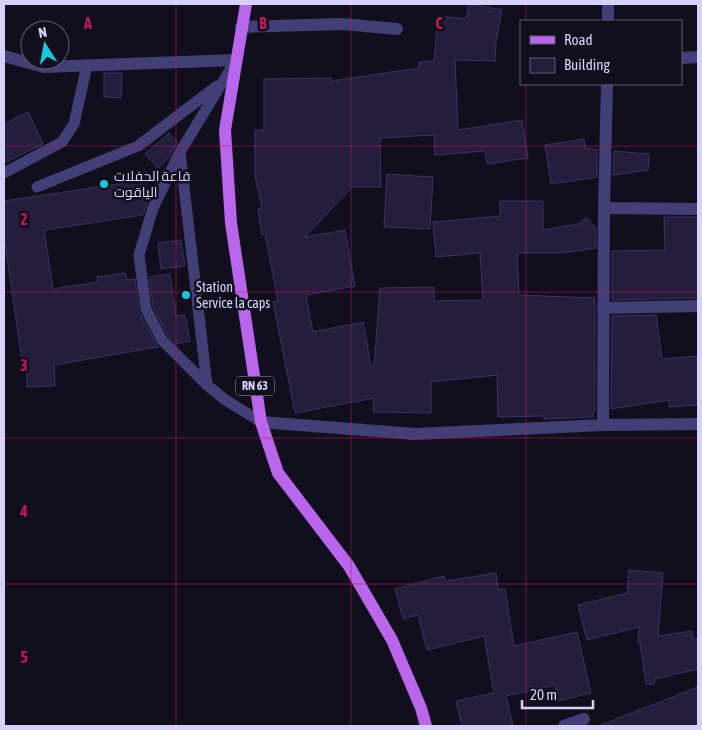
<svg xmlns="http://www.w3.org/2000/svg" width="702" height="730" font-family="'Asap Condensed',Cairo,sans-serif">
	<style>
		.building { fill: #241d3c; stroke: #3c3266 }
		.lines { fill: none; stroke-linecap: round; stroke-linejoin: round }
		.lane { stroke: #423f77; stroke-width: 11 }
		.street { stroke: #423f77; stroke-width: 12 }
		.primary { stroke: #ba66ec; stroke-width: 12 }
		.grid { fill: none; stroke: #c2185b; stroke-width: 1; stroke-opacity: 0.55 }
		.poi-dot { fill: #1bc7db; stroke: #110f1e; stroke-width: 2 }
		.labels { text-anchor: middle; stroke-width: 5; stroke-linejoin: round; paint-order: stroke }
		.shield { fill: #110f1e; stroke: #9b97b7; stroke-width: 1 }
		.shield-label { font-size: 12px; font-weight: bold; fill: #d6d1f9 }
		.poi-label { font-size: 14px; fill: #d6d1f9; stroke: #110f1e; text-anchor: start }
		.grid-label { font-size: 16px; text-anchor: middle; font-weight: bold; fill: #c2185b; stroke: #110f1e; stroke-width: 5; stroke-linejoin: round; paint-order: stroke }
	</style>
	<rect width="100%" height="100%" fill="#110f1e"/>
	<!-- building -->
	<path class="building" d="M 469,4 L 502,10 L 496,42 L 495,61 L 455,60 L 458,130 L 522,120 L 528,158 L 487,164 L 485,151 L 435,155 L 434,135 L 380,138 L 381,187 L 352,187 L 305,237 L 345,230 L 355,286 L 306,295 L 313,332 L 363,322 L 371,366 L 374,366 L 380,288 L 434,287 L 434,301 L 483,300 L 480,253 L 436,257 L 433,222 L 500,216 L 500,201 L 543,201 L 543,230 L 578,224 L 587,217 L 596,229 L 596,248 L 561,253 L 517,253 L 519,295 L 595,298 L 595,411 L 593,412 L 593,417 L 544,419 L 544,416 L 498,417 L 497,375 L 431,382 L 431,413 L 373,412 L 374,398 L 295,413 L 273,302 L 278,301 L 265,234 L 262,235 L 258,209 L 262,208 L 255,176 L 255,130 L 264,130 L 264,79 L 331,78 L 331,81 L 419,68 L 419,62 L 434,61 L 438,16 L 466,19 Z
		M 104,73 L 122,73 L 121,98 L 104,97 Z
		M 28,112 L 43,144 L 4,163 L 4,124 Z
		M 169,133 L 177,142 L 168,159 L 158,168 L 145,154 Z
		M 584,139 L 585,148 L 597,150 L 597,177 L 551,184 L 545,145 Z
		M 614,151 L 649,154 L 648,170 L 613,175 Z
		M 387,174 L 433,177 L 430,229 L 384,227 Z
		M 145,180 L 148,201 L 143,215 L 44,230 L 53,289 L 98,282 L 97,277 L 125,273 L 127,280 L 135,279 L 139,312 L 158,347 L 54,365 L 55,386 L 27,387 L 26,359 L 22,360 L 4,236 L 4,201 Z
		M 664,217 L 698,217 L 698,298 L 612,300 L 612,251 L 665,250 Z
		M 181,240 L 185,266 L 161,269 L 158,243 Z
		M 170,274 L 176,316 L 185,315 L 190,341 L 176,344 L 168,336 L 153,307 L 149,277 Z
		M 656,315 L 662,359 L 698,356 L 698,405 L 669,407 L 669,400 L 611,409 L 612,316 Z
		M 629,570 L 663,573 L 658,636 L 692,631 L 693,639 L 698,639 L 698,669 L 655,679 L 654,684 L 646,684 L 640,643 L 638,643 L 639,627 L 587,640 L 578,605 L 627,593 Z
		M 496,573 L 498,589 L 505,589 L 514,646 L 577,632 L 591,693 L 558,701 L 555,685 L 506,696 L 513,726 L 462,726 L 456,701 L 494,693 L 484,636 L 427,650 L 418,615 L 403,619 L 395,589 L 444,576 L 446,581 Z
		M 698,687 L 698,726 L 602,726 L 601,725 Z"/>
	<g class="lines">
		<!-- lane -->
		<path class="lane" d="M 236,60 L 180,152 L 153,208 L 139,255 L 146,309 L 162,340 L 207,385 L 224,399 L 261,422
			M 180,152 L 207,385
			M 4,173 L 62,142 L 74,124 L 87,65
			M 37,187 L 138,146 L 217,86"/>
		<!-- street -->
		<path class="street" d="M 608,21 L 608,4
			M 241,27 L 343,24 L 397,29
			M 4,56 L 44,67 L 236,60
			M 681,58 L 698,57
			M 604,208 L 698,209
			M 603,308 L 698,306
			M 261,422 L 415,434 L 603,425 L 698,424
			M 603,425 L 604,208 L 607,84
			M 564,726 L 584,719"/>
		<!-- primary -->
		<path class="primary" d="M 246,4 L 225,130 L 231,223 L 261,422 L 278,473 L 349,566 L 392,640 L 421,708 L 426,726"/>
	</g>
	<!-- grid -->
	<path class="grid" d="M 176,4 L 176,726M 351,4 L 351,726M 526,4 L 526,21M 526,84 L 526,726M 4,146 L 698,146M 4,292 L 698,292M 4,438 L 698,438M 4,584 L 698,584"/>
	<!-- markers -->
	<g class="poi-dot">
		<circle cx="104" cy="184" r="5"/>
		<circle cx="186" cy="295" r="5"/>
	</g>
	<g class="labels">
		<!-- shield labels -->
		<rect class="shield" x="236" y="376.5" width="38" height="19" rx="4"/>
		<g class="shield-label">
			<text x="255" y="390">RN 63</text>
		</g>
		<!-- poi labels -->
		<g class="poi-label">
			<text x="114" y="181">قاعة الحفلات<tspan x="114" dy="16">الياقوت</tspan></text>
			<text x="196" y="292">Station<tspan x="196" dy="16">Service la caps</tspan></text>
		</g>
	</g>
	<g class="grid-label">
		<text x="88" y="29">A</text>
		<text x="263" y="29">B</text>
		<text x="439" y="29">C</text>
		<text x="24" y="225">2</text>
		<text x="24" y="371">3</text>
		<text x="24" y="517">4</text>
		<text x="24" y="663">5</text>
	</g>
	<!-- border -->
	<rect width="702" height="730" fill="none" stroke="#d6d1f9" stroke-width="10"/>
	<!-- legend -->
	<rect x="520" y="20" width="162" height="65" fill="#110f1e" stroke="#605d76"/>
	<rect x="530" y="36" width="25" height="8" fill="#ba66ec" stroke="#605d76"/>
	<text x="564" y="45" font-size="15" fill="#d6d1f9">Road</text>
	<rect x="530" y="58" width="25" height="15" fill="#241d3c" stroke="#605d76"/>
	<text x="564" y="70" font-size="15" fill="#d6d1f9">Building</text>
	<!-- north arrow -->
	<g transform="translate(45 45) rotate(349)"><circle r="24" fill="#110f1e" stroke="#605d76"/>
	<path d="M0-4L9 19L0 12L-9 19Z" fill="#1bc7db"/>
	<text y="-8" font-size="14" font-weight="bold" text-anchor="middle" fill="#d6d1f9">N</text>
	</g>
	<!-- scale -->
	<path d="M522 700v8h71v-8" fill="none" stroke="#d6d1f9" stroke-width="2.5"/>
	<text x="530" y="700" font-size="15" fill="#d6d1f9" stroke="#110f1e" stroke-width="4" paint-order="stroke">20 m</text>
</svg>
